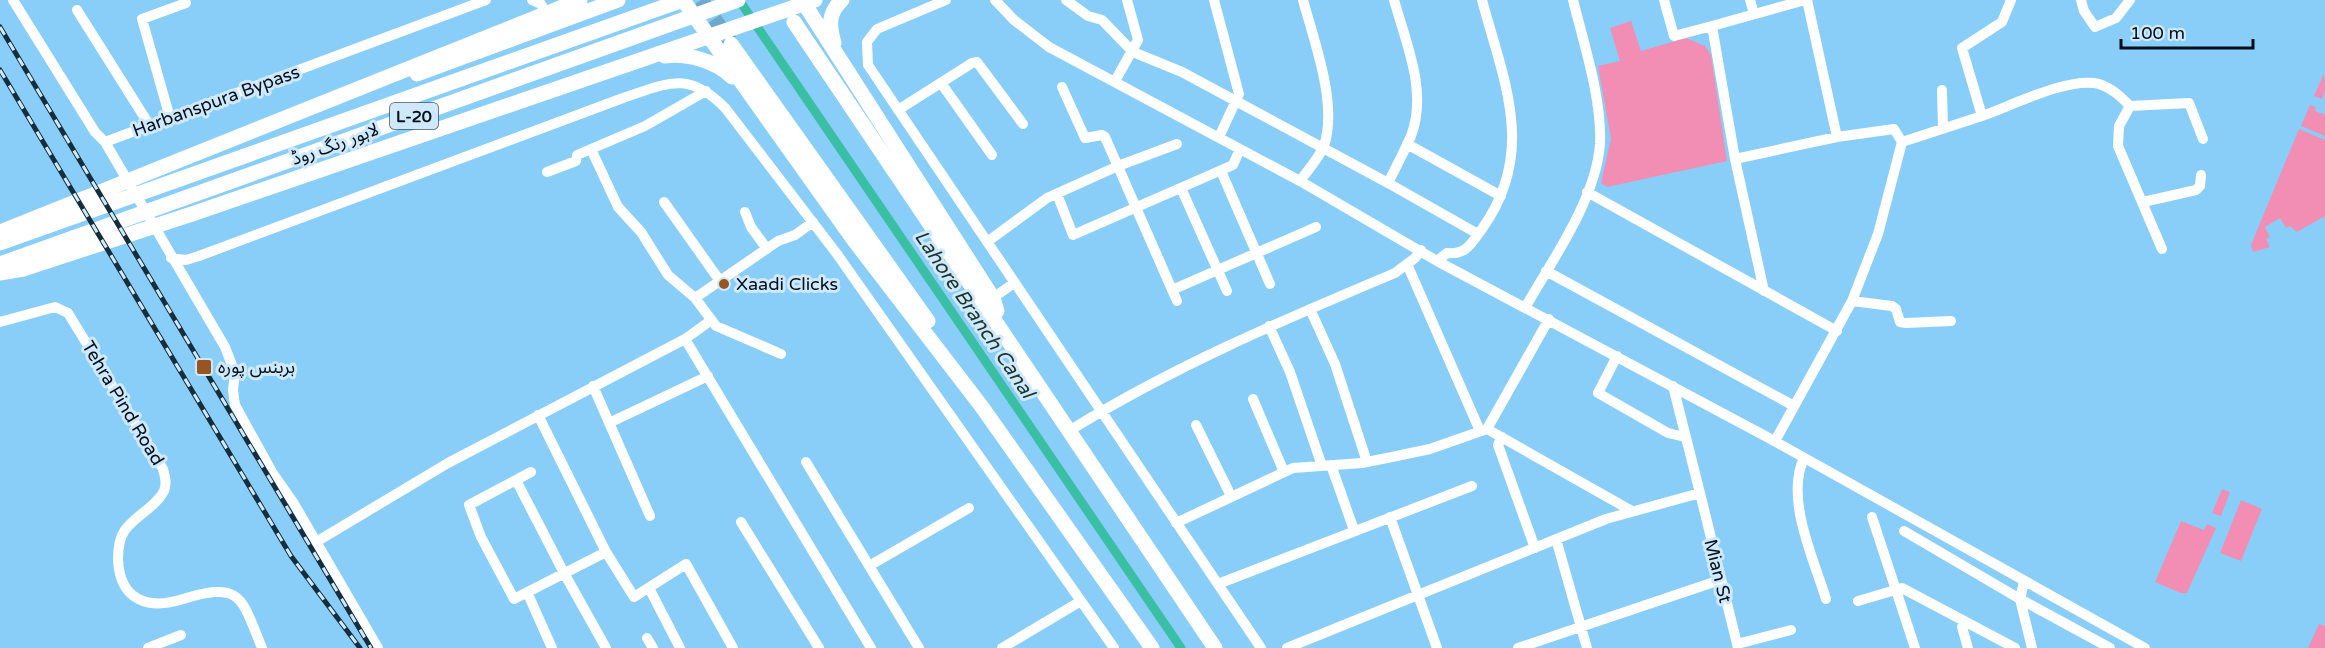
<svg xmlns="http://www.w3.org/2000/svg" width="2325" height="648" font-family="'Varela Round','Noto Sans Arabic',sans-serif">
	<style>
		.green { fill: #f28eb4 }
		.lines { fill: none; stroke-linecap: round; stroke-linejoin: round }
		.canal { stroke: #3bbfa4; stroke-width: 9 }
		.highway-tunnel { stroke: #6ea8cc; stroke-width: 15; stroke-dasharray: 15 8; stroke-linecap: butt }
		.minor { stroke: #fff; stroke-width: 10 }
		.highway { stroke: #fff; stroke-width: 15 }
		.rail-casing { stroke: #152e3e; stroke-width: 5 }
		.rail { stroke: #cfe9fa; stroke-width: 3; stroke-dasharray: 9; stroke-linecap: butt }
		.poi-dot { fill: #975621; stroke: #cfe9fa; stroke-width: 2 }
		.labels { text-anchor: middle; stroke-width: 6; stroke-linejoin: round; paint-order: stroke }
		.shield { fill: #cfe9fa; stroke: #3e515e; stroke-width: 1.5 }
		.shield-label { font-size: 16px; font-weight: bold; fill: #00101b }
		.street-label { font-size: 18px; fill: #00101b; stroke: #cfe9fa }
		.poi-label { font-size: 18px; fill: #00101b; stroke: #cfe9fa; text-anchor: start }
		.water-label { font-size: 20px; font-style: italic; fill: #1a362f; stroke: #cfe9fa }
	</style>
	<rect width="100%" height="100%" fill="#89cef8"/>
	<!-- green -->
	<path class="green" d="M 1631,21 L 1641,51 L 1686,38 L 1705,46 L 1711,55 L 1727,161 L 1607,187 L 1601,183 L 1611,139 L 1598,66 L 1620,61 L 1610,28 Z
		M 2324,73 L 2325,90 L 2322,99 L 2314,96 Z
		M 2310,105 L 2316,107 L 2315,111 L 2325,115 L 2325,136 L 2301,126 Z
		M 2299,129 L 2325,140 L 2325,216 L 2297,232 L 2290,226 L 2286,228 L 2280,218 L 2265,227 L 2270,237 L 2266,239 L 2270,247 L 2253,252 L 2251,245 Z
		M 2222,489 L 2230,492 L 2221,516 L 2212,513 Z
		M 2241,500 L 2262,509 L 2241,561 L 2220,553 Z
		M 2181,521 L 2204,530 L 2207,524 L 2216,528 L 2187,593 L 2181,593 L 2155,582 Z
		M 2319,624 L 2325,626 L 2325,648 L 2308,648 Z"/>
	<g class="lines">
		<!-- canal -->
		<path class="canal" d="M 739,0 L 1181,648"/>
		<!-- highway-tunnel -->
		<path class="highway-tunnel" d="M 701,0 L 730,41"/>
		<!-- minor -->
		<path class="minor" d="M 13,0 L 95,132 L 105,142 L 225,347 L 235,373 L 233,390 L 235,405 L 272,472 L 293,502 L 378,648
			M 532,0 L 541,4 L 546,13
			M 946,0 L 877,29 L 867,42 L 868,65 L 1261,648
			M 995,0 L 1014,20 L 1049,47 L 1300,181 L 1437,261 L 1767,437 L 2145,648
			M 1066,0 L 1088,16 L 1102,20 L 1133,52 L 1182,72 L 1388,183 C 1396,167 1404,152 1411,136 C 1428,92 1406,43 1394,0
			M 1214,0 L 1239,94 L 1219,137
			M 1664,0 L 1674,36 L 1712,26 L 1735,159 L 1764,291
			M 1750,0 L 1754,14
			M 2081,0 L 2084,11 L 2095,27 L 2116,18 L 2130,0
			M 77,10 L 150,126
			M 1712,26 L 1805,0
			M 1115,81 L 1138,40 L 1127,0
			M 941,83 L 992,155
			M 1062,87 L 1085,138 L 1102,135 L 1105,137 L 1177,301
			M 1942,90 L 1943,128
			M 2130,106 L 2119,126 L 2118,146 L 2162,249
			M 898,110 L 972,63 L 977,62 L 1023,124
			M 1982,116 C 2011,106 2070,76 2099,84 C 2112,88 2121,97 2130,106 L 2189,103 L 2203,139
			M 170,118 L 142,19 L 186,3
			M 105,142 L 486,0
			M 1902,142 L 1982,116 L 1962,48 L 2002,22 L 2011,0
			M 1407,144 L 1501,196
			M 591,149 L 618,207 L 641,232 L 668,275 L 695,298 L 778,241 L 795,235 L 813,222
			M 1735,159 L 1837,137
			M 1221,171 L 1270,284
			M 547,172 L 576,161 L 577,155 L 645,126 L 706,91
			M 1300,181 C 1307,171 1319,158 1324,146 C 1338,104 1314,41 1303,0
			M 1388,183 L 1478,234
			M 1181,188 L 1227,291
			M 1587,192 L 1837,331
			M 1057,194 L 1073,235 L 1233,165 L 1240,149
			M 664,202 L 720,281
			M 2143,202 L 2196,190 L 2200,186 L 2201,175
			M 745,212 L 751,227 L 767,249
			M 987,242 L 1047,198 L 1118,166 L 1177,144
			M 171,258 L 186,260 L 199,256 L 623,98 C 668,83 689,70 726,109 L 837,254 L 1114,648
			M 1437,261 L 1447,253 C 1466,255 1471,244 1482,229 C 1537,152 1504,82 1482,0
			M 1407,264 L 1480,431
			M 1546,271 L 1794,406
			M 1172,290 L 1316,227
			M 695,298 L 716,326 L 781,354
			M 993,298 L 1014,283
			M 1852,301 L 1892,306 L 1896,309 L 1900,322 L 1906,323 L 1951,321
			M 1526,306 C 1553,259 1596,199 1600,144 C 1602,99 1584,44 1573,0
			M 1310,309 L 1335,364 L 1367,462
			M 0,322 L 55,307 L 68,313 L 163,469 C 165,477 167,483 164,491 C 156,507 136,515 125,530 C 119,538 118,550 118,560 C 120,601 149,610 183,599 C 242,581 241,597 262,648
			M 1269,326 L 1290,372 L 1322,466
			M 685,339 L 710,321
			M 1617,356 L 1598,393 L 1668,433 L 1685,437
			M 593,386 L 650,516
			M 1253,399 L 1284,472
			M 538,415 L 606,552 L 634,597 L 686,564 L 733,648
			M 609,423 L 708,376
			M 1196,425 L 1231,496
			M 1487,429 L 1632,511
			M 1069,431 C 1172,367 1283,320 1395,273 L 1415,258 L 1421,250
			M 1502,437 L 1498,445 L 1535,548
			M 1775,441 L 1852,301 L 1878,234 L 1902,142 L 1894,129 L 1837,137 L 1807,0
			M 1804,458 C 1785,498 1813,557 1826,599
			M 806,462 L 919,648
			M 1331,465 L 1354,530
			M 531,472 L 469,505 L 481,537 L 514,599 L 606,552
			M 516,480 L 564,573 L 606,648
			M 1700,493 L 1738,648
			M 1390,517 L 1437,648
			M 1872,517 L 1915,648
			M 741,522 L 819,648
			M 1176,523 L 1293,468 L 1362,463 L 1392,457 L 1430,449 L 1487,429 L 1549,319
			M 1904,531 L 2020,599 L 2110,648
			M 1556,539 L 1587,648
			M 316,542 L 448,463 L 685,339 L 871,648
			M 869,566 L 969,508
			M 2024,582 L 2020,599 L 2032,648
			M 1218,584 L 1472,486
			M 649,588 L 680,648
			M 527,592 L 552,648
			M 1858,601 L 1902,588 L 2015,648
			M 1964,621 L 1962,627 L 1968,648
			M 647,638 L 653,648
			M 1737,644 L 1791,630
			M 148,648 L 181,635
			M 1002,648 L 1081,601
			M 1287,648 L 1606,519 L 1700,493 L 1673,386
			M 1518,648 L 1720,580"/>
		<!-- highway -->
		<path class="highway" d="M 683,0 L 853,239 L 982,407 L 1152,648
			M 802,0 L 993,298 L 997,311
			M 794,22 L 1215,648
			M 834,43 C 829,26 828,13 842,0
			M 731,44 L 928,321
			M 665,56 C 687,53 716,61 732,77
			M 417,74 L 618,0
			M 0,232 L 580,0
			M 0,243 L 683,0
			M 0,264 L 738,0
			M 0,273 L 23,269 L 192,214 L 815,0"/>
		<defs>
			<path id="rail" d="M 0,27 L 371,648
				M 0,70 L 291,556 L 360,648"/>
		</defs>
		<!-- rail casing -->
		<use href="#rail" class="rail-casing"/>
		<!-- rail -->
		<use href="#rail" class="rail"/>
	</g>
	<!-- markers -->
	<g class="poi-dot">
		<circle cx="724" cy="284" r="6"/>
		<rect x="196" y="359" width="16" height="16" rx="3"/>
	</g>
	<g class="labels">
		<!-- shield labels -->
		<rect class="shield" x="390" y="103" width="48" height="26" rx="4.5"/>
		<g class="shield-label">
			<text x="414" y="122">L-20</text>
		</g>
		<!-- street labels -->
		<g class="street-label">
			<text transform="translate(216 101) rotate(-20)" y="6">Harbanspura Bypass</text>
			<text transform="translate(335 144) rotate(-20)" y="6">لاہور رنگ روڈ</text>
			<text transform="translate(123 403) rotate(59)" y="6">Tehra Pind Road</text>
			<text transform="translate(1718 571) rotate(76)" y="6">Mian St</text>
		</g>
		<!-- poi labels -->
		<g class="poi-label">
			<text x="736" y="290">Xaadi Clicks</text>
			<text x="218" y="373">ہربنس پورہ</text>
		</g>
		<!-- water labels -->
		<g class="water-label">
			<text transform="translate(975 314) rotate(56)" y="7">Lahore Branch Canal</text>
		</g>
	</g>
	<!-- scale -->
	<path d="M2121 39v9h132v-9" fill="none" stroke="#00101b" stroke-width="3"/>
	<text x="2130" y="39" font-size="18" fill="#00101b" stroke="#cfe9fa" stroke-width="4.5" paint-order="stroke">100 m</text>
</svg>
